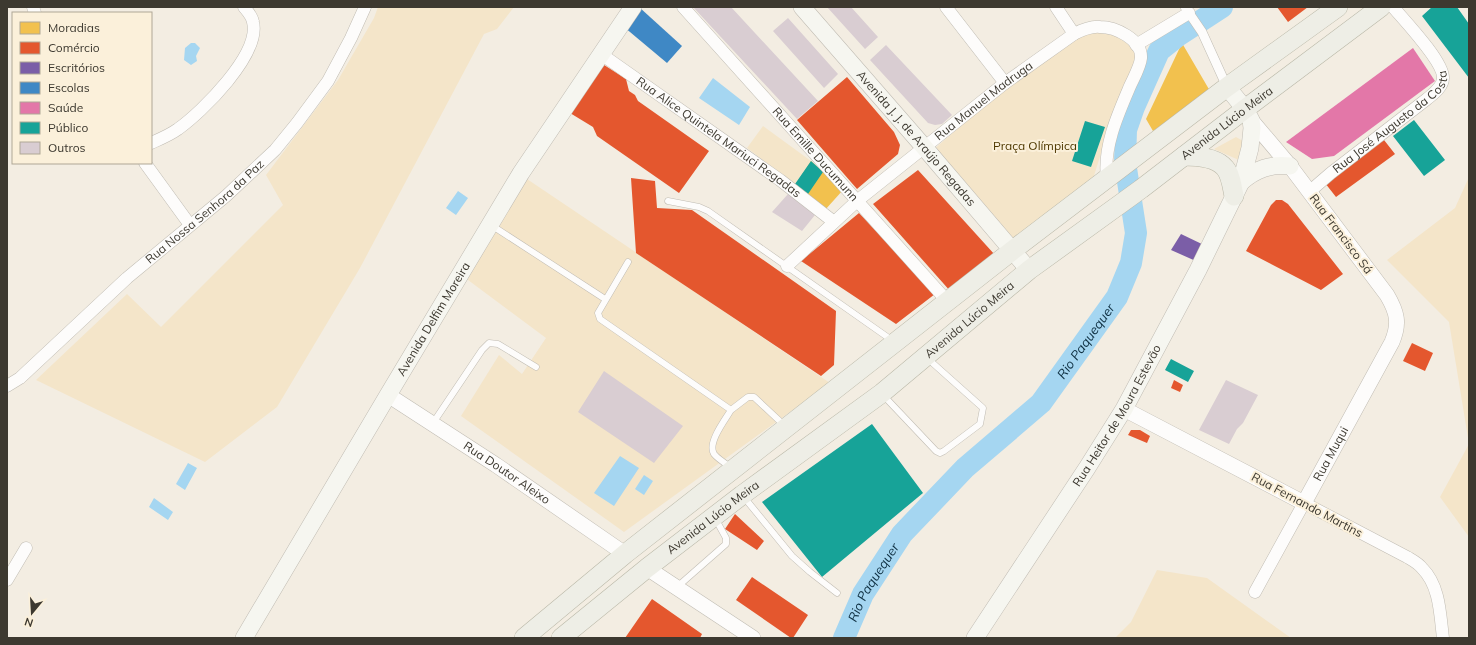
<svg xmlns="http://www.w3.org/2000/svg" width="1476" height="645" font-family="Mulish,sans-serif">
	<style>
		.green { fill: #f4e5c9 }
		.water { fill: #a5d6f1 }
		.homes { fill: #f2c14e }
		.shops { fill: #e4572e }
		.offices { fill: #7b5ea7 }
		.schools { fill: #3f88c5 }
		.health { fill: #e377a8 }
		.public { fill: #17a398 }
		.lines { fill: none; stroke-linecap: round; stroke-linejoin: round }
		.river { stroke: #a5d6f1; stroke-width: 22 }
		.building { fill: #d9cdd2 }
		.service-casing { stroke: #c0bcb3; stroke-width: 7 }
		.pedestrian-casing { stroke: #c0bcb3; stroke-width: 10 }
		.minor-casing { stroke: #c0bcb3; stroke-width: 13 }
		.tertiary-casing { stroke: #c0bcb3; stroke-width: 16 }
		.secondary-casing { stroke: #c0bcb3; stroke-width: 18 }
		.primary-casing { stroke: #b9b7a7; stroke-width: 20 }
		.service { stroke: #fdfcfb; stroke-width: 6 }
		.pedestrian { stroke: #fdfcfb; stroke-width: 9 }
		.minor { stroke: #fdfcfb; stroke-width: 12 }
		.tertiary { stroke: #fdfcfb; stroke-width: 15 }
		.secondary { stroke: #f6f6f0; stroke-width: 17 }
		.primary { stroke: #eeeee6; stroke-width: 19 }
		.labels { text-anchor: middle; stroke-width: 4; stroke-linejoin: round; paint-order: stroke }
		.street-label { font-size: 12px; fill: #3d3930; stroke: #fbf0da }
		.park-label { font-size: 12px; fill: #4e3800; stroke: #fbf0da }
		.water-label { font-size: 13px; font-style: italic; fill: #0e2f41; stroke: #fbf0da }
	</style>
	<rect width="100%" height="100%" fill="#f3ede2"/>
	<!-- green -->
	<path class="green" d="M 378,7 L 514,7 L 497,29 L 484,34 L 360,268 L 277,407 L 205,462 L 36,380 L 127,294 L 161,327 L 283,205 L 266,175 L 338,80 L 374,18 Z
		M 1107,30 L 1134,48 L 1138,63 L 1106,137 L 1093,179 L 1013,245 L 933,150 L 1006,87 L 1075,35 Z
		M 763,126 L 811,161 L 795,184 L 747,148 Z
		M 1236,137 L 1243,141 L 1241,161 L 1214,149 Z
		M 524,177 L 830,383 L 624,532 L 461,416 L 499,355 L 522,374 L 546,338 L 464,277 Z
		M 1469,177 L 1469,537 L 1440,497 L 1469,444 L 1449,322 L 1387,260 L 1455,208 Z
		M 1157,570 L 1207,578 L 1291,638 L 1115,638 L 1131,622 Z"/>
	<!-- water -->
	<path class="water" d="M 191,43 L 195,43 L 200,48 L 196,56 L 197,61 L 191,65 L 184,60 L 185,48 Z
		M 713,78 L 750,107 L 739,125 L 699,98 Z
		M 458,191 L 468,198 L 456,215 L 446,208 Z
		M 620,456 L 639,468 L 614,506 L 594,493 Z
		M 188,463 L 197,468 L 185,490 L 176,484 Z
		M 644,475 L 653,481 L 644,495 L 635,489 Z
		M 154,498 L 173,512 L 168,520 L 149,507 Z"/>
	<!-- homes -->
	<path class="homes" d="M 1182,43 L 1210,91 L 1153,131 L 1146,119 Z
		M 811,161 L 843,190 L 825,210 L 793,188 Z"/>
	<!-- shops -->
	<path class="shops" d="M 1277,7 L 1308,7 L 1288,22 Z
		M 601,63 L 626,79 L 629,91 L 635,95 L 638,101 L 709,151 L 679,193 L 597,136 L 593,127 L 570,113 Z
		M 847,77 L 894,132 L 900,145 L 898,154 L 857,189 L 797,120 Z
		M 1384,140 L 1395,154 L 1336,197 L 1325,183 Z
		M 918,170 L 995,255 L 951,292 L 873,204 Z
		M 631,178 L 655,181 L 657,208 L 692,210 L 836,311 L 834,365 L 821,376 L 636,253 Z
		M 1276,200 L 1282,200 L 1288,204 L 1343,274 L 1321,290 L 1246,251 L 1271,205 Z
		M 859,213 L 935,294 L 896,324 L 801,261 Z
		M 1412,343 L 1433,353 L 1425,371 L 1403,361 Z
		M 1174,380 L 1183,385 L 1180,392 L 1171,388 Z
		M 1131,430 L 1140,430 L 1150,436 L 1147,443 L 1128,435 Z
		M 735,514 L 764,541 L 757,550 L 725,529 Z
		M 752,577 L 808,615 L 793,638 L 791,638 L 736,600 Z
		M 652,599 L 702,634 L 700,638 L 625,638 Z"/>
	<!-- offices -->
	<path class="offices" d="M 1181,234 L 1206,246 L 1198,262 L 1171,250 Z"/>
	<!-- schools -->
	<path class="schools" d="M 639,7 L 682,46 L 667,63 L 624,27 Z"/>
	<!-- health -->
	<path class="health" d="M 1413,48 L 1435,81 L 1334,156 L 1312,159 L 1286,142 Z"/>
	<!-- public -->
	<path class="public" d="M 1432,7 L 1457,7 L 1469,24 L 1469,78 L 1422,16 Z
		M 1414,120 L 1445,160 L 1424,176 L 1393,136 Z
		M 1085,121 L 1105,127 L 1091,167 L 1072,161 Z
		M 811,161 L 823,172 L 808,194 L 795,184 Z
		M 1171,359 L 1194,371 L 1188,382 L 1165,370 Z
		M 872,424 L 923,493 L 822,577 L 762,502 Z"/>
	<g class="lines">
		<!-- river -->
		<path class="river" id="s1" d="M 844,638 L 863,594 L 902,534 L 965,468 L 1041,403 L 1117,297 L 1131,263 L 1136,233 L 1125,162 L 1126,130 L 1134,107 L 1159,51 L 1179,35 L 1222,7"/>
	</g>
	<!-- building -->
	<path class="building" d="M 693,7 L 731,7 L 818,101 L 797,119 Z
		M 827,7 L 851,7 L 878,37 L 865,49 Z
		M 788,18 L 838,74 L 824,88 L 773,31 Z
		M 886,45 L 952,115 L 942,124 L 935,125 L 928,123 L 870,60 Z
		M 788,194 L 815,215 L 802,231 L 772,212 Z
		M 604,371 L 683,426 L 654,463 L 578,412 Z
		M 1226,380 L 1258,395 L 1243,423 L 1237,429 L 1229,444 L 1199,430 Z"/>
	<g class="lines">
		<defs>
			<path id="service" d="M 668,201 L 699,207 L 708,211 L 893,341
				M 491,225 L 605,299
				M 628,262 L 598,313 L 600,319 L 731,410 C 725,420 707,443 714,454 C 718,459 726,464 732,468
				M 883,395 L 936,451 L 940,453 L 944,451 L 980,424 L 983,408 L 927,358
				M 731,410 L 748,397 L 754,397 L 785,426
				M 433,423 L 482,350 L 489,343 L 498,344 L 536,367
				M 743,496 L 792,556 L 810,572 L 837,593
				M 677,587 L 726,544 L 726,538 L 715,518"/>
			<path id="pedestrian" d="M 1185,7 L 1202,32 L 1227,87"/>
			<g id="minor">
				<path d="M 33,7 L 35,13"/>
				<path id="s2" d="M 683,7 L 948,302"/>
				<path d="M 946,7 L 1005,83"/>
				<path d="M 1056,7 L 1074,34 C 1082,30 1091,26 1100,27 C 1115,27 1142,39 1141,58 C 1140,67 1134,77 1130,86 C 1118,114 1103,147 1107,178"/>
				<path d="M 1136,45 L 1189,13"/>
				<path id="s3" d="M 601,54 L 780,180 L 834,222"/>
				<path d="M 151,143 C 160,139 170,135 178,129 C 202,112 261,54 253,22 C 252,16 248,12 244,7"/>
				<path d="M 145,163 L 190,225"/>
				<path id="s4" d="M 1309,192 L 1331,173 L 1427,99 C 1433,94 1443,87 1443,78 C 1444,62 1404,20 1393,7"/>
				<path id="s5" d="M 787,266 L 857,201 L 1005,83 L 1074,34"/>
				<path id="s6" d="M 7,386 L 20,378 L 127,278 L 226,196 L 275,150 L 297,123 L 328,81 L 351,38 L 365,7"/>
				<path d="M 7,580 L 26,548"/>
				<path d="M 1255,592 L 1304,503 L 1407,557 C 1412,560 1418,563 1422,568 C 1440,586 1440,614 1443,638"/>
			</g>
			<g id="tertiary">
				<path id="s7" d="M 388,395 L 496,465 L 625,554"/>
				<path id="s8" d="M 1124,409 L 1304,503 L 1392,342 C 1400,323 1397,312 1387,295 L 1290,166 L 1251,120"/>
				<path d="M 647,568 L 753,638"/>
			</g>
			<g id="secondary">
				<path id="s9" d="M 802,7 L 924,147 L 1029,270"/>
				<path d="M 1241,182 C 1256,169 1270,164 1290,166"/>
				<path id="s10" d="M 244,638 L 388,395 L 521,173 L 633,7"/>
				<path id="s11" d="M 975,638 L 1087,468 L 1124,409 L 1198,270 L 1241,182 L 1250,148 L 1252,128 L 1251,120 L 1245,109 L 1227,87"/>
			</g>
			<g id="primary">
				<path d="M 1184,156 C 1197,156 1216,157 1225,168 C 1231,175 1232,187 1234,196"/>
				<path d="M 524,638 L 625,554 L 1013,250 L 1227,87 L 1338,7"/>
				<path id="s12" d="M 561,638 L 647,568 L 742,495 L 882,393 L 1029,270 L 1141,189 L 1245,109 L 1381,7"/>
			</g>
		</defs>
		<!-- service casing -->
		<use href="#service" class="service-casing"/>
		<!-- pedestrian casing -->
		<use href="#pedestrian" class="pedestrian-casing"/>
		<!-- minor casing -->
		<use href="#minor" class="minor-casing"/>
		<!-- tertiary casing -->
		<use href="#tertiary" class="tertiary-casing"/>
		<!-- secondary casing -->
		<use href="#secondary" class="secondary-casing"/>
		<!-- primary casing -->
		<use href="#primary" class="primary-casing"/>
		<!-- service -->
		<use href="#service" class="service"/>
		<!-- pedestrian -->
		<use href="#pedestrian" class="pedestrian"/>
		<!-- minor -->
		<use href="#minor" class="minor"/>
		<!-- tertiary -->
		<use href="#tertiary" class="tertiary"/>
		<!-- secondary -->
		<use href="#secondary" class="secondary"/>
		<!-- primary -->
		<use href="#primary" class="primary"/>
	</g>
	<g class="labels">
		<!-- street labels -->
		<g class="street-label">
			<text dy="4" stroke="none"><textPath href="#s5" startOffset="257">Rua Manuel Madruga</textPath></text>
			<text dy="4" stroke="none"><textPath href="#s4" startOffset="109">Rua José Augusto da Costa</textPath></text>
			<text dy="4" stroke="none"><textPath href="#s12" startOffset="842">Avenida Lúcio Meira</textPath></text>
			<text dy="4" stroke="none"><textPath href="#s3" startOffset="144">Rua Alice Quintela Mariuci Regadas</textPath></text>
			<text dy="4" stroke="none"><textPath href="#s9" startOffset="174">Avenida J. J. de Araújo Regadas</textPath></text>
			<text dy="4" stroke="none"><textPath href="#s2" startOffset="198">Rua Emille Ducumunn</textPath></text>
			<text dy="4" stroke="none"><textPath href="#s6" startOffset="264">Rua Nossa Senhora da Paz</textPath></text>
			<text transform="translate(1341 234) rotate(53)" y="4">Rua Francisco Sá</text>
			<text dy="4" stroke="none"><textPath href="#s10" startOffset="371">Avenida Delfim Moreira</textPath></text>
			<text dy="4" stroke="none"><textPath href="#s12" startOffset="518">Avenida Lúcio Meira</textPath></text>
			<text dy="4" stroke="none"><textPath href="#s11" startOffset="264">Rua Heitor de Moura Estevão</textPath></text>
			<text dy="4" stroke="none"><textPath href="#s8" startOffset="259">Rua Muqui</textPath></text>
			<text dy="4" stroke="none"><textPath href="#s7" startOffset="142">Rua Doutor Aleixo</textPath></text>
			<text transform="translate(1307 505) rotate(28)" y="4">Rua Fernando Martins</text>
			<text dy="4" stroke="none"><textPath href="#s12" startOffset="194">Avenida Lúcio Meira</textPath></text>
		</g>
		<!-- park labels -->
		<g class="park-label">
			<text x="1035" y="150">Praça Olímpica</text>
		</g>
		<!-- water labels -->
		<g class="water-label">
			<text dy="5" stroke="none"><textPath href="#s1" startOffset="387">Rio Paquequer</textPath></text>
			<text dy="5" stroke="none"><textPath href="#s1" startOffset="63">Rio Paquequer</textPath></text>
		</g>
	</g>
	<!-- border -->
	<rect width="1476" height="645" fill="none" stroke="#3d3930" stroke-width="16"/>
	<!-- legend -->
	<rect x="12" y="12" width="140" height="152" fill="#fbf0da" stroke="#afa796"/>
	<rect x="20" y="22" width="20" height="12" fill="#f2c14e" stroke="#afa796"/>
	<text x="48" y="32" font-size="12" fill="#3d3930">Moradias</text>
	<rect x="20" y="42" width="20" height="12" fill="#e4572e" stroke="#afa796"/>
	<text x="48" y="52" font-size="12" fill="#3d3930">Comércio</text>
	<rect x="20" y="62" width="20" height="12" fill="#7b5ea7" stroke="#afa796"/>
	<text x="48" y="72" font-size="12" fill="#3d3930">Escritórios</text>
	<rect x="20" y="82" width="20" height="12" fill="#3f88c5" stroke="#afa796"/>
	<text x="48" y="92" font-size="12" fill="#3d3930">Escolas</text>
	<rect x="20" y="102" width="20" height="12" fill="#e377a8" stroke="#afa796"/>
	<text x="48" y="112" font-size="12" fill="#3d3930">Saúde</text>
	<rect x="20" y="122" width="20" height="12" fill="#17a398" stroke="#afa796"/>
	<text x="48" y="132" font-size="12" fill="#3d3930">Público</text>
	<rect x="20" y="142" width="20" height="12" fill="#d9cdd2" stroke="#afa796"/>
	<text x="48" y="152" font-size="12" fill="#3d3930">Outros</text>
	<!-- north arrow -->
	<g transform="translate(32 613) rotate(198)" stroke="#fbf0da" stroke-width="3" paint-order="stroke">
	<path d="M0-3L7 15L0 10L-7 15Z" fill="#3d3930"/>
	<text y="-6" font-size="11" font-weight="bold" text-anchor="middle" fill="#3d3930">N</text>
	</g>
</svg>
